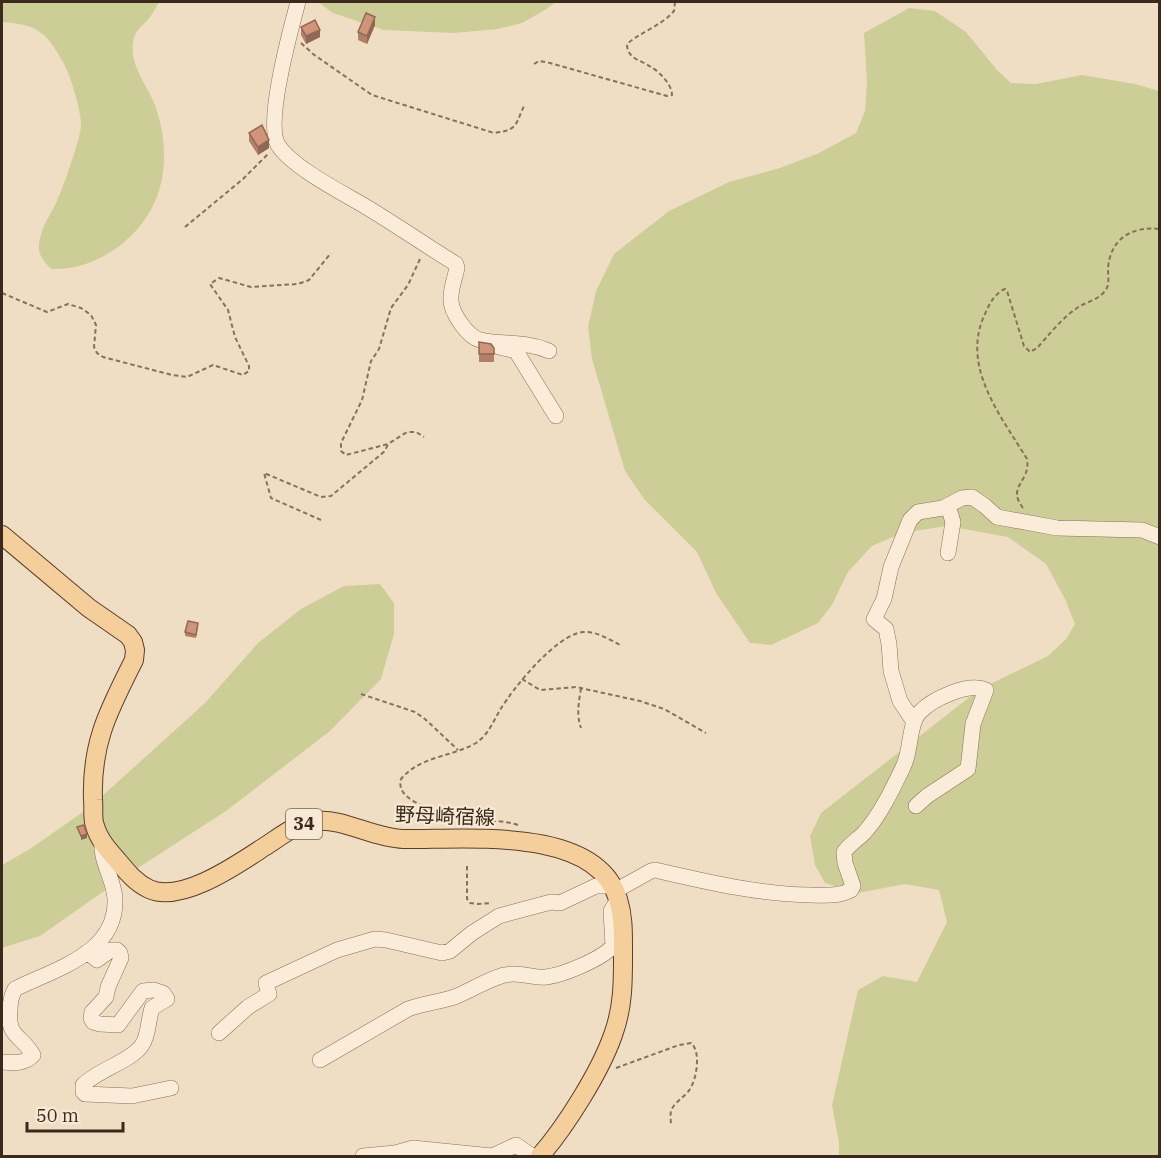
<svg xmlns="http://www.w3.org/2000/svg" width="1161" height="1158" font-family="'IBM Plex Serif','Noto Sans JP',serif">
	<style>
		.green { fill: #cdce97 }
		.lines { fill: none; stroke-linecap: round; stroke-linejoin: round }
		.minor-casing { stroke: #8b6f5a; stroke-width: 16 }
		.major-casing { stroke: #593e2e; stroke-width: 20 }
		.path { stroke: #8b6f5a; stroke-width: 2; stroke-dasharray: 4.5 3; stroke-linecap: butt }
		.minor { stroke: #faecd8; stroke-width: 15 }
		.major { stroke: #f4cf9b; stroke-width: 18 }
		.wall { fill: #b27f68 }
		.shaded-wall { fill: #916855 }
		.building { fill: #cf9479; stroke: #916855; stroke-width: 1.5 }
		.labels { text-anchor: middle; stroke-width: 4.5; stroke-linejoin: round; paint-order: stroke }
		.shield { fill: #f7e9d4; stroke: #736355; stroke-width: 1.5 }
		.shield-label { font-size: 18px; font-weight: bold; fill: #3b291e }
		.street-label { font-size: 20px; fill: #3b291e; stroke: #f7e9d4 }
	</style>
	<rect width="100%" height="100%" fill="#f0dec4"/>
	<!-- green -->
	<path class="green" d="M 2,2 L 159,2 C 156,7 154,12 150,17 C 143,26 134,30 133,43 C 130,69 150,87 157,111 C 174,166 161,219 112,251 C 94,263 73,270 51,269 C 45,262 38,256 39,246 C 39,231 50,215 56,203 C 62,190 82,135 81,124 C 80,107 71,77 63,62 C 45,30 37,25 2,22 Z
		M 318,2 L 556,2 L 545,10 L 522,23 L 498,29 L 454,33 L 384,30 L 333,13 Z
		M 909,8 L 935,11 L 966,32 L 997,70 L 1011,83 L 1036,84 L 1082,75 L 1135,84 L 1159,91 L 1159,1156 L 839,1156 L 839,1143 L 832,1105 L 858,990 L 883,976 L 917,982 L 947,922 L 939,890 L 905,884 L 858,893 L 825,883 L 815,865 L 810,836 L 821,813 L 980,689 L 1048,656 L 1066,639 L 1075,624 L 1065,599 L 1046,564 L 1008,537 L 947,526 L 902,533 L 872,546 L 848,572 L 832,605 L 818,623 L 771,645 L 750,643 L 716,593 L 697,552 L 644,499 L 625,471 L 592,359 L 588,327 L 596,291 L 614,254 L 669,211 L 729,182 L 780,168 L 819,153 L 856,133 L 865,111 L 867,83 L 864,33 Z
		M 380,584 L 394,603 L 394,634 L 381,679 L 330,731 L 226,811 L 127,875 L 40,936 L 2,948 L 2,865 L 30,849 L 90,807 L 205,703 L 258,643 L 301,609 L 344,586 Z"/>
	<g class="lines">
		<defs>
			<path id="minor" d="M 298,2 C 291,28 265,122 278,145 C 292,167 341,192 363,205 C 395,224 425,245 456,264 L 457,268 C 455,278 450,290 451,300 C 451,313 468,337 480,340 C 504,345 527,341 549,351
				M 499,347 L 516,351 L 556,416
				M 948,553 L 953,522 L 948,506
				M 914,722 L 900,701 L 891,671 L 889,644 L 886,629 L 874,619 L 884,599 L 891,567 L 910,520 L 918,512 L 943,508 L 962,498 L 972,497 L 985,506 L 997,517 L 1057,528 L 1142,530 L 1160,537
				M 615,891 L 651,871 L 655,870 C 707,882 757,894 810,895 C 824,895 838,897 851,890 L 853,886 L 845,863 L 844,852 C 850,844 858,839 864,833 C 881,814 893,788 904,765 C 911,750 909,724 919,713 C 932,699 968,682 986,690 L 973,724 L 968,769 L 927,796 L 916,806
				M 87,952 L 97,960 L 111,950 L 117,950 L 120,953 L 121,958 L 108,987 L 106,997 L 92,1012 L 91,1018 L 93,1022 L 100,1024 L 118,1025 L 143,991 L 154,990 L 163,993 L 167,999 L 152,1008 C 148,1020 149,1035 142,1045 C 133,1060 98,1070 83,1085 L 83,1092 L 85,1094 L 132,1096 L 171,1088
				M 219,1033 L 248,1007 L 269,994 L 266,983 L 337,950 L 375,939 L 386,940 L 442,953 L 450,951 L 472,933 L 499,916 L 551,902 L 560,903 L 596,886 L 612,886
				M 320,1060 L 408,1009 C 424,1003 441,1002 457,996 C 473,989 487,980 504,975 C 522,971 532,979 546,977 C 563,975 602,959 613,946 L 611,911 L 618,899
				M 2,1062 C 14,1063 25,1064 33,1055 C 23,1036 7,1038 10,1011 C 10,1003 11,996 15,989 C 54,969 117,954 115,899 C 114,878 100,862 102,841
				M 363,1156 L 395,1153 L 413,1148 L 492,1156 L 516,1145 L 532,1156"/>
			<path id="major" d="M 2,535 L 89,608 L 128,635 L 133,642 L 135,650 L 134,660 C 109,710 91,742 93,800 C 94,808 92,819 95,826 C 99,840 109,851 118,861 C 127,872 136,883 149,889 C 181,904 238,864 264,847 C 280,837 296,823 316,821 C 343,818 373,838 403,839 C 462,840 596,825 618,899 C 623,915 623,930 623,946 C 623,978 624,1005 613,1035 C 600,1072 566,1126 540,1156"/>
		</defs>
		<!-- minor casing -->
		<use href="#minor" class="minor-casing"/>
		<!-- major casing -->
		<use href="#major" class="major-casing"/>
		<!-- path -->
		<path class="path" d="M 301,43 L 313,54 L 372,95 L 494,133 C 519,130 515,124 525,104
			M 534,64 L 539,61 L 550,63 L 667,96 L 672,95 C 672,85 660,72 651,67 C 641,60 627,59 627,44 C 642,31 661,26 674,11 L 675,2
			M 185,227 L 243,179 L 268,154
			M 420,259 L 408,285 L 391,308 L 379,349 L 371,361 L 362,400 L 341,443 L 341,451 L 346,455 L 388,444 L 407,432 L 416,432 L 424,437
			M 2,293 L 47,312 L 68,304 L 81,308 L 91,315 L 96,325 L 94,347 L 97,353 L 103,357 L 172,375 L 187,377 L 213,365 L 243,375 L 249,371 L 249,366 L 235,337 L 228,310 L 210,284 L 219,278 L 251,287 L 298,284 L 309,280 L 331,253
			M 1023,508 C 1006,486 1031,482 1027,459 C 1001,416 960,366 985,314 C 989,304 995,293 1005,289 L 1007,291 L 1024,346 L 1030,352 L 1037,348 C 1049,335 1062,318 1077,308 C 1086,302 1098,300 1105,291 C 1110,285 1108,276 1108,269 C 1110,239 1131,226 1160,229
			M 321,520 L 271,498 L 264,473 L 321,497 L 331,496 L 385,451 L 388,444
			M 522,679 L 540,690 L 576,687 L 640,701 L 664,709 L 706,733
			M 581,688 C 579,702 576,714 581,728
			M 361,694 L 415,712 L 425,719 L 458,750
			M 518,825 C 499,819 490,822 471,821 C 456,821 411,805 403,792 C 400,788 400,784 401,779 C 420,756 452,757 476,743 C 488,735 493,722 500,710 C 514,687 556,635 583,632 C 597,631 610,640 622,646
			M 467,866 L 467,899 L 470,903 L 477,904 L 492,903
			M 616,1068 L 679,1045 L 691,1043 C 701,1051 697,1078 690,1089 C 685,1097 674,1102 671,1111 C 670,1116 671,1121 671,1126"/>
		<!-- minor -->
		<use href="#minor" class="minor"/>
		<!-- major -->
		<use href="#major" class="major"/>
	</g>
	<!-- wall -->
	<path class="wall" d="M 375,25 L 367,44 L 358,40 L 358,32 Z
		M 301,27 L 320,37 L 306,44 L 301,35 Z
		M 249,133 L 269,148 L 258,155 L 249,141 Z
		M 479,342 L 494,348 L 494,362 L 479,362 Z
		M 198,627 L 196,638 L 185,636 L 185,632 Z"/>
	<!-- shaded-wall -->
	<path class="shaded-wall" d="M 375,17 L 375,25 L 367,44 L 367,36 Z
		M 320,30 L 320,37 L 306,44 L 306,36 Z
		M 269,140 L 269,148 L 258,155 L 258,147 Z
		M 87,834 L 87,838 L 81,840 L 81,836 Z"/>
	<!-- building -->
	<path class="building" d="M 366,13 L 375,17 L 367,36 L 358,32 Z
		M 315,20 L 320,30 L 306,36 L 301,27 Z
		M 262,125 L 269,140 L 258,147 L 249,133 Z
		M 479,342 L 491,344 L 494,348 L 494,354 L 479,354 Z
		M 188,621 L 198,623 L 196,635 L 185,632 Z
		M 84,825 L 87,834 L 81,836 L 77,827 Z"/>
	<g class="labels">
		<!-- shield labels -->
		<rect class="shield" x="286" y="809" width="36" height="30" rx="4.5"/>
		<g class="shield-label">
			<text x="304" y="830">34</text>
		</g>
		<!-- street labels -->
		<g class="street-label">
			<text transform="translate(445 816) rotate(2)" y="7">野母崎宿線</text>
		</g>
	</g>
	<!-- border -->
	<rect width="1161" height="1158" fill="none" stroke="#3b291e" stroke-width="6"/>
	<!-- scale -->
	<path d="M27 1122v9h96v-9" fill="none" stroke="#3b291e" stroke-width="3"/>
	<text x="36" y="1122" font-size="18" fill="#3b291e" stroke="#f7e9d4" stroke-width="4.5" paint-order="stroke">50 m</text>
</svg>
